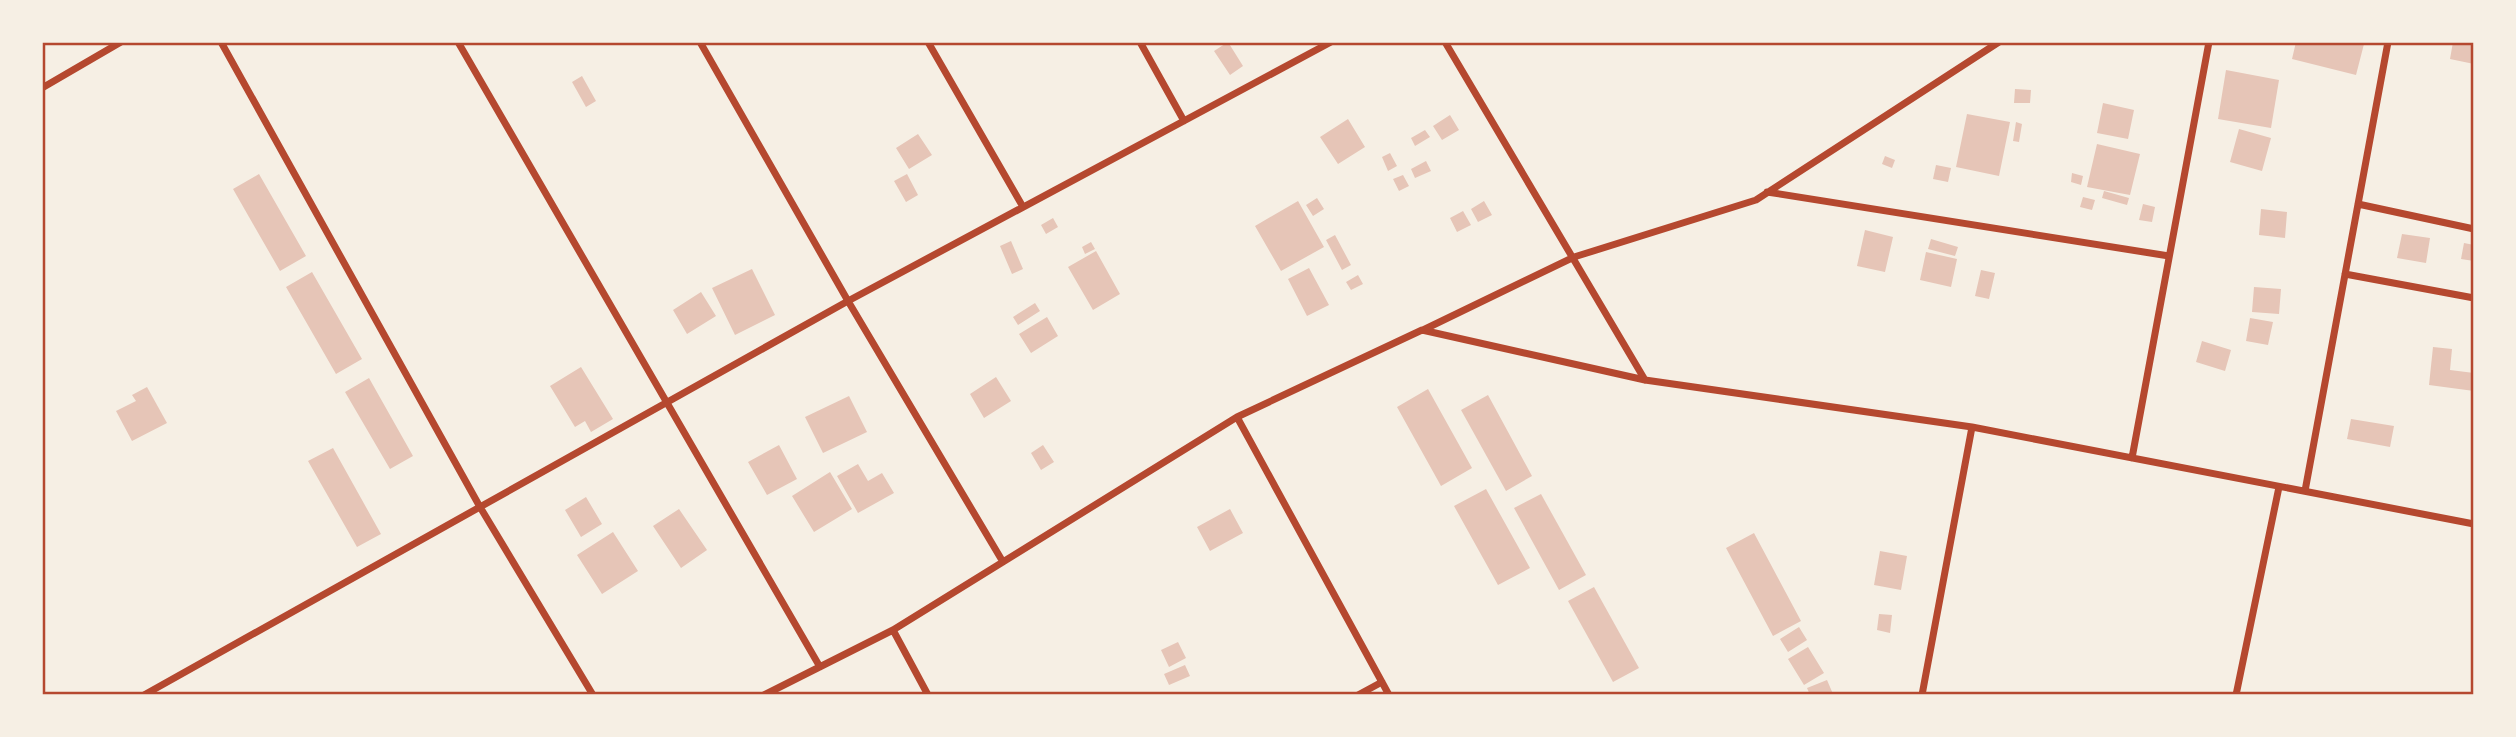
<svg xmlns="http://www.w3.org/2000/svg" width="2516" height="737" font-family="'Work Sans',sans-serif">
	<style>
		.building { fill: #e6c5b7 }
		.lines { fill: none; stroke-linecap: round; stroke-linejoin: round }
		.minor { stroke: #b5482f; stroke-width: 7 }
		.neatline { fill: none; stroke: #b5482f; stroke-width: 2.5 }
	</style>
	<rect width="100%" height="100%" fill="#f6efe4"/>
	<!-- building -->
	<path class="building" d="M 1228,42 L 1243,66 L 1230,75 L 1214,51 Z
		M 2296,42 L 2364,44 L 2356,75 L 2292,59 Z
		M 2453,42 L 2474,42 L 2474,64 L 2450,59 Z
		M 2226,70 L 2279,80 L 2271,128 L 2218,119 Z
		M 582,76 L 596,101 L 586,107 L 572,82 Z
		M 2015,89 L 2031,90 L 2030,103 L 2014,103 Z
		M 2103,103 L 2134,110 L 2128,139 L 2097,133 Z
		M 1967,114 L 2010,122 L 1999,176 L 1956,167 Z
		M 1450,115 L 1459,130 L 1442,140 L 1433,126 Z
		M 1348,119 L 1365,147 L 1338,164 L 1320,137 Z
		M 2016,122 L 2022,124 L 2019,142 L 2013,141 Z
		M 2239,129 L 2271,138 L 2262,171 L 2230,162 Z
		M 1425,130 L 1430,137 L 1415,146 L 1411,138 Z
		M 918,134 L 932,155 L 909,169 L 896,148 Z
		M 2097,144 L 2140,154 L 2130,195 L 2087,187 Z
		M 1390,153 L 1397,166 L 1388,171 L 1382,157 Z
		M 1885,156 L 1895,160 L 1892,168 L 1882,164 Z
		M 1426,161 L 1431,171 L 1415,178 L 1411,169 Z
		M 1936,165 L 1951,168 L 1948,182 L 1933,179 Z
		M 2072,173 L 2083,176 L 2081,185 L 2071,182 Z
		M 259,174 L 306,256 L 280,271 L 233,189 Z
		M 907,174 L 918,195 L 906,202 L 894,181 Z
		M 1403,175 L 1409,186 L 1399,191 L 1393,179 Z
		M 2104,191 L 2129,198 L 2127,205 L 2102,198 Z
		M 2083,197 L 2095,200 L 2092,210 L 2080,207 Z
		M 1317,198 L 1324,209 L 1313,216 L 1306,205 Z
		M 1298,201 L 1324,247 L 1281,271 L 1255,226 Z
		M 1484,201 L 1492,215 L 1478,222 L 1471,209 Z
		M 2143,204 L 2155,207 L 2152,222 L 2139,220 Z
		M 2261,209 L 2287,212 L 2285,238 L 2259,235 Z
		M 1463,211 L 1471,225 L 1457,232 L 1450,218 Z
		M 1053,218 L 1058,227 L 1046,234 L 1041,225 Z
		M 1865,230 L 1893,237 L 1885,272 L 1857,266 Z
		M 2402,234 L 2430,238 L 2426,263 L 2397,258 Z
		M 1335,235 L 1351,265 L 1342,270 L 1326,240 Z
		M 1931,239 L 1958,247 L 1955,256 L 1928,249 Z
		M 1011,241 L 1023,269 L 1012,274 L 1000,246 Z
		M 1091,242 L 1095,249 L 1085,254 L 1082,247 Z
		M 2464,243 L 2474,245 L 2474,261 L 2461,259 Z
		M 1096,251 L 1120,294 L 1093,310 L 1068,267 Z
		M 1926,252 L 1957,259 L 1951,287 L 1920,280 Z
		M 1309,268 L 1329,305 L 1307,316 L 1288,279 Z
		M 752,269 L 775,315 L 735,335 L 712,288 Z
		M 1981,270 L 1995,273 L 1989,299 L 1975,296 Z
		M 312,272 L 362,359 L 336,374 L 286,287 Z
		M 1358,275 L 1363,284 L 1351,290 L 1346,282 Z
		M 2254,287 L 2281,289 L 2279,314 L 2252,312 Z
		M 701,292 L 716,316 L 687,334 L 673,310 Z
		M 1035,303 L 1040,311 L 1018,325 L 1013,317 Z
		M 1047,317 L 1058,336 L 1031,353 L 1019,334 Z
		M 2250,318 L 2273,322 L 2268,345 L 2246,341 Z
		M 2202,341 L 2231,350 L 2225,371 L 2196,362 Z
		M 2433,347 L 2452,349 L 2450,370 L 2474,373 L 2474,391 L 2429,385 Z
		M 581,367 L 613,419 L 591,432 L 585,421 L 575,427 L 550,386 Z
		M 996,377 L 1011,401 L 984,418 L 970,394 Z
		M 369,378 L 413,456 L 390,469 L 345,392 Z
		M 147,387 L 167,423 L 132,441 L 116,411 L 136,401 L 132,395 Z
		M 1428,389 L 1472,468 L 1441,486 L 1397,407 Z
		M 1488,395 L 1532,476 L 1506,491 L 1461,410 Z
		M 849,396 L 867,432 L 823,453 L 805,417 Z
		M 2351,419 L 2394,426 L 2390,447 L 2347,439 Z
		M 779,445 L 797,479 L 767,495 L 748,462 Z
		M 1043,445 L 1054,462 L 1041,470 L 1031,453 Z
		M 333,448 L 381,534 L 357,547 L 308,461 Z
		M 858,464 L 868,481 L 882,473 L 894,493 L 858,513 L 837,476 Z
		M 830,472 L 852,509 L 814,532 L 792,496 Z
		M 1486,489 L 1530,568 L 1498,585 L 1454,506 Z
		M 1541,494 L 1586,575 L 1559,590 L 1514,508 Z
		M 586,497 L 602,524 L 581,537 L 565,510 Z
		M 679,509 L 707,550 L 681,568 L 653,526 Z
		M 1230,509 L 1243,533 L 1210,551 L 1197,527 Z
		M 613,532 L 638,571 L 602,594 L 577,555 Z
		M 1754,533 L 1801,621 L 1773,636 L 1726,548 Z
		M 1880,551 L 1907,556 L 1901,590 L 1874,585 Z
		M 1594,587 L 1639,668 L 1613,682 L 1568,601 Z
		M 1879,614 L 1892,615 L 1890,633 L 1877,630 Z
		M 1799,627 L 1807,640 L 1788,652 L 1780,639 Z
		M 1178,642 L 1186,658 L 1169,667 L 1161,650 Z
		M 1808,647 L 1824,673 L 1804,685 L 1788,659 Z
		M 1185,665 L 1190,676 L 1169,685 L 1164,674 Z
		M 1827,680 L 1833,694 L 1810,695 L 1807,688 Z"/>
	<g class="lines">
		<!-- minor -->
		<path class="minor" d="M 221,42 L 480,507 L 593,695
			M 458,42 L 820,667
			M 700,42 L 848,301 L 1003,562
			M 928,42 L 1023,207
			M 1140,42 L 1184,121
			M 1445,42 L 1645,380
			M 42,88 L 121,42
			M 1767,192 L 2169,256
			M 2358,204 L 2474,229
			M 2345,274 L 2474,298
			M 1423,330 L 1574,257 L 1756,200 L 1999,42
			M 1237,417 L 1389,695
			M 2132,458 L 2209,42
			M 2305,491 L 2388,42
			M 893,630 L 928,695
			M 144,695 L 848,301 L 1331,42
			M 764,695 L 893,630 L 1237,417 L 1422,330 L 1645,380 L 1972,427 L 2474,524
			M 1358,695 L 1382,682
			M 1922,695 L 1972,427
			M 2236,695 L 2279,487"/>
	</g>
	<!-- border -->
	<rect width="2516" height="737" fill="none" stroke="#f6efe4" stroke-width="88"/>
	<rect x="44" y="44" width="2428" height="649" class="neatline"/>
</svg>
